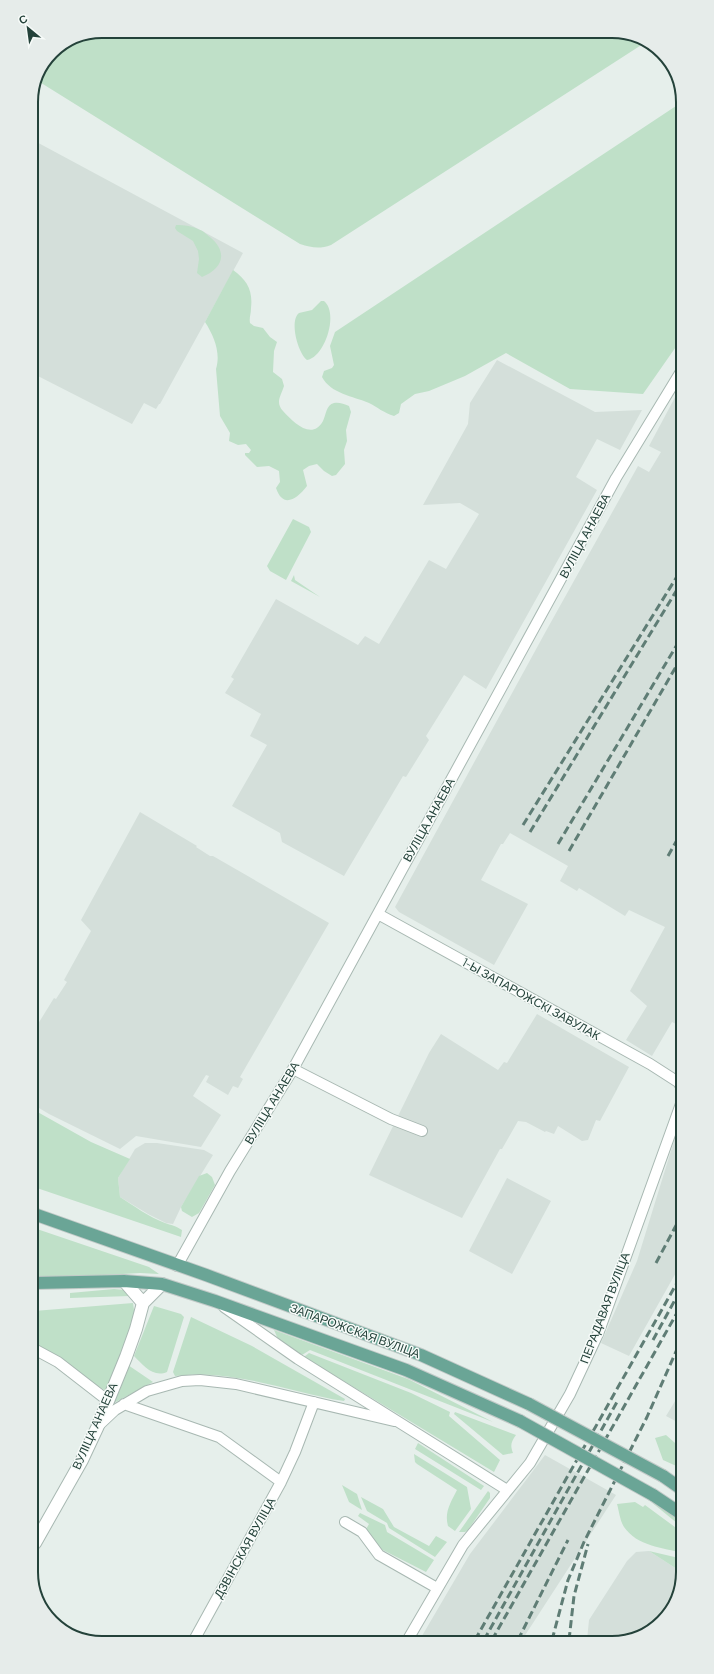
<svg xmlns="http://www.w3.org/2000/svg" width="714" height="1674" font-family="Barlow,sans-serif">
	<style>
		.built { fill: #d4dfda }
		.green { fill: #bfe0c8 }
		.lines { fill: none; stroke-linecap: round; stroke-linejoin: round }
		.minor-casing { stroke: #a8b8b2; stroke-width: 12 }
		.tertiary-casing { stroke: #a8b8b2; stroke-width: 14 }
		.primary-casing { stroke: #c2cac8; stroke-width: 14 }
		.minor { stroke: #fff; stroke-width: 10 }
		.tertiary { stroke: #fff; stroke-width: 12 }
		.primary { stroke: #6aa596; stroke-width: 12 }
		.rail { stroke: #5f7d75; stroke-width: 3; stroke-dasharray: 8 4; stroke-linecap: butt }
		.primary-bridge-casing { stroke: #c2cac8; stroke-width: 14; stroke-linecap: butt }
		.primary-bridge { stroke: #6aa596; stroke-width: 12 }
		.labels { text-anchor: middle; stroke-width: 3; stroke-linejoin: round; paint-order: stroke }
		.street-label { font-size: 12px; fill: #24423a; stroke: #f7fbf9 }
		.rim { fill: none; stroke: #24423a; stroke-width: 2 }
	</style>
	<rect width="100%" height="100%" fill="#e6efeb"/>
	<!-- built -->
	<path class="built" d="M 31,139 L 243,253 L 160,404 L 159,404 L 156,409 L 144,403 L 132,424 L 32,373 Z
		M 497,360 L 595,412 L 642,410 L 620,450 L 597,439 L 576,477 L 597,490 L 486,689 L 464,675 L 426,736 L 429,740 L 406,777 L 403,776 L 344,876 L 282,842 L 280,833 L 232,806 L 267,745 L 250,736 L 261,714 L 225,693 L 234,679 L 231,677 L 276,599 L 358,645 L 365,636 L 379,644 L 429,560 L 446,569 L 479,514 L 460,503 L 423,505 L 468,424 L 470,403 Z
		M 680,388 L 682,1027 L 672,1022 L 652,1056 L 626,1040 L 647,1006 L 630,991 L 665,927 L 629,910 L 625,916 L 579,888 L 577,891 L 560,881 L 568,866 L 510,833 L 503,844 L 501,844 L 481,880 L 528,904 L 494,965 L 399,912 L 395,907 L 546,631 L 638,466 L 649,472 L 661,452 L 649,446 Z
		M 140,812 L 197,846 L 196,847 L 210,856 L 213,856 L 329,923 L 240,1077 L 243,1079 L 238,1088 L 233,1086 L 228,1095 L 206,1082 L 209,1076 L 206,1075 L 193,1096 L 221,1115 L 201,1147 L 136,1136 L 120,1149 L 49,1114 L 34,1105 L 33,1032 L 54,998 L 56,999 L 67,982 L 64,980 L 91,931 L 81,920 Z
		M 537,1014 L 629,1067 L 600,1121 L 596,1120 L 588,1140 L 582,1141 L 558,1126 L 554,1134 L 546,1131 L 545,1132 L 526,1122 L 518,1121 L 502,1149 L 500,1149 L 462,1218 L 369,1175 L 429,1053 L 441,1034 L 498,1070 L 504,1062 L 507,1063 Z
		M 682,1115 L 682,1262 L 629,1356 L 601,1343 L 637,1261 Z
		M 145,1143 L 157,1143 L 204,1150 L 213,1155 L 181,1207 L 173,1224 L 166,1223 L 148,1214 L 120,1197 L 118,1178 L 135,1149 Z
		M 507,1178 L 551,1201 L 512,1274 L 469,1251 Z
		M 683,1388 L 683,1425 L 666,1416 Z
		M 545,1455 L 616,1495 L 522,1640 L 419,1641 L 470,1554 Z
		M 649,1551 L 683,1573 L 669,1615 L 635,1639 L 587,1640 L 589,1620 L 627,1561 L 636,1552 Z"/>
	<!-- green -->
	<path class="green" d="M 102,31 L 617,31 L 646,42 L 331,245 C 320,249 312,248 300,244 L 38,81 L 52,52 L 75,36 Z
		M 676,106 L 679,114 L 680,341 L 643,394 L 570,389 L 506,353 L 465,376 L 429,391 L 415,394 L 401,404 L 399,413 L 394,416 C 384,413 377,407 369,403 C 353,396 331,394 322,377 L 324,371 L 332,368 L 334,365 L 330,346 L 335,332 Z
		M 176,225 C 184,225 193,226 200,230 C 204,231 207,235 210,237 C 229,253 222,269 202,277 L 197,273 L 199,259 L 198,251 L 193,241 L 177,231 L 175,228 Z
		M 233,270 C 247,280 253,290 251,308 C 251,314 249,318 250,323 L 254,326 L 263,328 L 270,337 L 277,342 L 274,351 L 273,372 L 282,379 L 284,386 C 281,396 275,402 283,411 C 293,422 312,441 323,421 C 326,415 326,405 334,403 C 339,402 344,404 349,406 L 351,412 L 346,430 L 347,441 L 344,450 L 345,464 L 336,475 L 332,476 L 324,471 L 317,464 L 309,466 L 303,470 L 307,486 C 297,499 283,509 276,488 L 280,482 L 279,471 L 269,466 L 257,467 L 245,455 L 245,453 L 249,453 L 251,450 L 246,444 L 238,445 L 229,441 L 230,433 L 220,416 L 216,369 C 221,353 214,336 205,322 Z
		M 321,301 L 324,301 C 339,313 325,357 307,360 C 298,353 289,321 299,313 L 312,310 Z
		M 293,519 L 309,527 L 311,532 L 286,580 L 270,571 L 267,566 Z
		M 294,575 L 295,580 L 320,597 L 291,581 Z
		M 34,1110 L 91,1142 L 130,1159 L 118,1178 L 120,1197 C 134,1206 149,1217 165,1223 C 171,1225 176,1226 182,1230 L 181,1237 L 34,1187 Z
		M 207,1173 L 212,1177 L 215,1185 L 199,1213 L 192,1217 L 182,1211 L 181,1207 L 199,1176 Z
		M 34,1228 L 149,1267 L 159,1274 L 140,1273 L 34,1279 Z
		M 114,1289 L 125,1290 L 130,1296 L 70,1298 L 70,1293 Z
		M 133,1303 L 134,1310 L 134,1317 L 112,1376 L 106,1391 L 34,1346 L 34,1311 Z
		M 154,1306 L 181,1314 L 184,1317 L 167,1372 C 153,1378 143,1365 134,1356 Z
		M 191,1317 L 252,1346 L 345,1399 L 344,1401 C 288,1392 232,1368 175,1376 L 173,1372 Z
		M 274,1330 L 408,1379 L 493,1422 L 310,1350 L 302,1355 L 278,1339 Z
		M 309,1353 L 411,1393 L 450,1412 L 449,1416 L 500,1460 L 494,1472 L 304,1357 Z
		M 128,1365 L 153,1382 L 112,1404 Z
		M 455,1412 L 516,1435 C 511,1442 510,1445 513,1453 L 503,1455 L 454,1414 Z
		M 666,1435 L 683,1450 L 683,1469 L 663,1460 L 655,1438 Z
		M 418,1443 L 484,1486 L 481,1490 L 415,1449 Z
		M 414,1454 L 467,1487 L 471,1509 L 455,1531 L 448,1526 C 444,1512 451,1502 457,1490 L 417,1464 L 415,1462 Z
		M 342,1485 L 357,1494 L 362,1510 L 349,1502 Z
		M 488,1491 L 490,1493 L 490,1498 L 468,1530 L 465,1532 L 459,1532 Z
		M 361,1497 L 383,1509 L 394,1527 L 429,1546 L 436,1536 L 447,1542 L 435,1557 L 389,1528 L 387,1523 L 367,1511 Z
		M 650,1501 L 683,1522 L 683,1528 Z
		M 635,1502 L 643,1507 L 645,1505 L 683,1533 L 683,1553 C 663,1548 637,1546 624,1527 C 620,1521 619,1511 617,1504 Z
		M 360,1513 L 385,1525 L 387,1532 L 434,1560 L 426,1572 L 377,1547 L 365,1531 L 369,1524 L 358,1516 Z
		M 649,1551 L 683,1559 L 683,1573 Z"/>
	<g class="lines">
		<defs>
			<path id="minor" d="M 378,914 L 650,1064 L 678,1082 L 682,1088
				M 293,1069 L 391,1119 L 422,1131
				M 177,1266 L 230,1171 L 293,1069 L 616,478 L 680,373
				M 224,1307 L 298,1359 L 507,1490
				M 34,1349 L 58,1362 L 107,1400
				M 124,1404 L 219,1437 L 281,1482
				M 98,1426 L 115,1410 L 147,1391 L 182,1381 L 200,1380 L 236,1384 L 394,1421
				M 345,1522 L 362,1532 L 379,1555 L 437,1588
				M 407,1641 L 463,1545 L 530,1463 L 570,1394 L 598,1334 L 682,1101
				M 193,1642 L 281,1482 L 295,1452 L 314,1402"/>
			<path id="tertiary" d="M 124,1281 L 143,1303
				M 35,1543 L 82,1460 L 97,1428 L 126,1357 L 136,1329 L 143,1303 L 162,1284"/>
			<path id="primary" d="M 34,1214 L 206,1275 L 421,1355 L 529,1404
				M 34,1283 L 124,1281 L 162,1284 L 215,1301 L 406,1370 L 520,1421
				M 663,1476 L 683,1490
				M 653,1495 L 683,1515"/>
		</defs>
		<!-- minor casing -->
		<use href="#minor" class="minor-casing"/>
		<!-- tertiary casing -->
		<use href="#tertiary" class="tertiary-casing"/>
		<!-- primary casing -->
		<use href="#primary" class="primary-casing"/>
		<!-- minor -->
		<use href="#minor" class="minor"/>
		<!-- tertiary -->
		<use href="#tertiary" class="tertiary"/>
		<!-- primary -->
		<use href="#primary" class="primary"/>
		<!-- rail -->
		<path class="rail" d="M 523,825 L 681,570
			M 530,832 L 681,583
			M 558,844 L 681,638
			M 569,851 L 681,658
			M 668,856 L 681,833
			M 656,1263 L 680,1218
			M 653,1340 L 682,1287
			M 475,1640 L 682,1274
			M 484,1640 L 617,1402
			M 492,1640 L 682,1304
			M 518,1640 L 568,1540
			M 552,1640 L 568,1580 L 584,1542 L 647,1417 L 682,1338
			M 569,1640 L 574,1596 L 588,1544"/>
		<defs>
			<path id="primary-bridge" d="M 529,1404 L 663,1476
				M 520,1421 L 653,1495"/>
		</defs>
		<!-- primary-bridge casing -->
		<use href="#primary-bridge" class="primary-bridge-casing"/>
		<!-- primary-bridge -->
		<use href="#primary-bridge" class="primary-bridge"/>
	</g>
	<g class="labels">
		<!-- street labels -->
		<g class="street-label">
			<text transform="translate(585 536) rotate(-62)" y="4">ВУЛІЦА АНАЕВА</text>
			<text transform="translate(429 820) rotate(-61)" y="4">ВУЛІЦА АНАЕВА</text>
			<text transform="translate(531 999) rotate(29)" y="4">1-Ы ЗАПАРОЖСКІ ЗАВУЛАК</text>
			<text transform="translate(272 1103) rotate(-59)" y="4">ВУЛІЦА АНАЕВА</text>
			<text transform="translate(605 1308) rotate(-69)" y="4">ПЕРАДАВАЯ ВУЛІЦА</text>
			<text transform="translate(355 1331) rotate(20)" y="4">ЗАПАРОЖСКАЯ ВУЛІЦА</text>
			<text transform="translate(95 1426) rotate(-66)" y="4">ВУЛІЦА АНАЕВА</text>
			<text transform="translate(245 1548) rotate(-61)" y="4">ДЗВІНСКАЯ ВУЛІЦА</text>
		</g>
	</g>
	<!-- crop -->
	<path d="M0 0H714V1674H0ZM102 38H612A64 64 0 0 1 676 102V1572A64 64 0 0 1 612 1636H102A64 64 0 0 1 38 1572V102A64 64 0 0 1 102 38Z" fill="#e6ecea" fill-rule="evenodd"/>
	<path class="rim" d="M102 38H612A64 64 0 0 1 676 102V1572A64 64 0 0 1 612 1636H102A64 64 0 0 1 38 1572V102A64 64 0 0 1 102 38Z"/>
	<!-- north arrow -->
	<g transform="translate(28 28) rotate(331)" stroke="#f7fbf9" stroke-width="3" paint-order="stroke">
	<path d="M0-3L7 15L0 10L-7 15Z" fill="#24423a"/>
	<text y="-6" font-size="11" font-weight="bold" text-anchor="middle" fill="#24423a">С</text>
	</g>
</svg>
